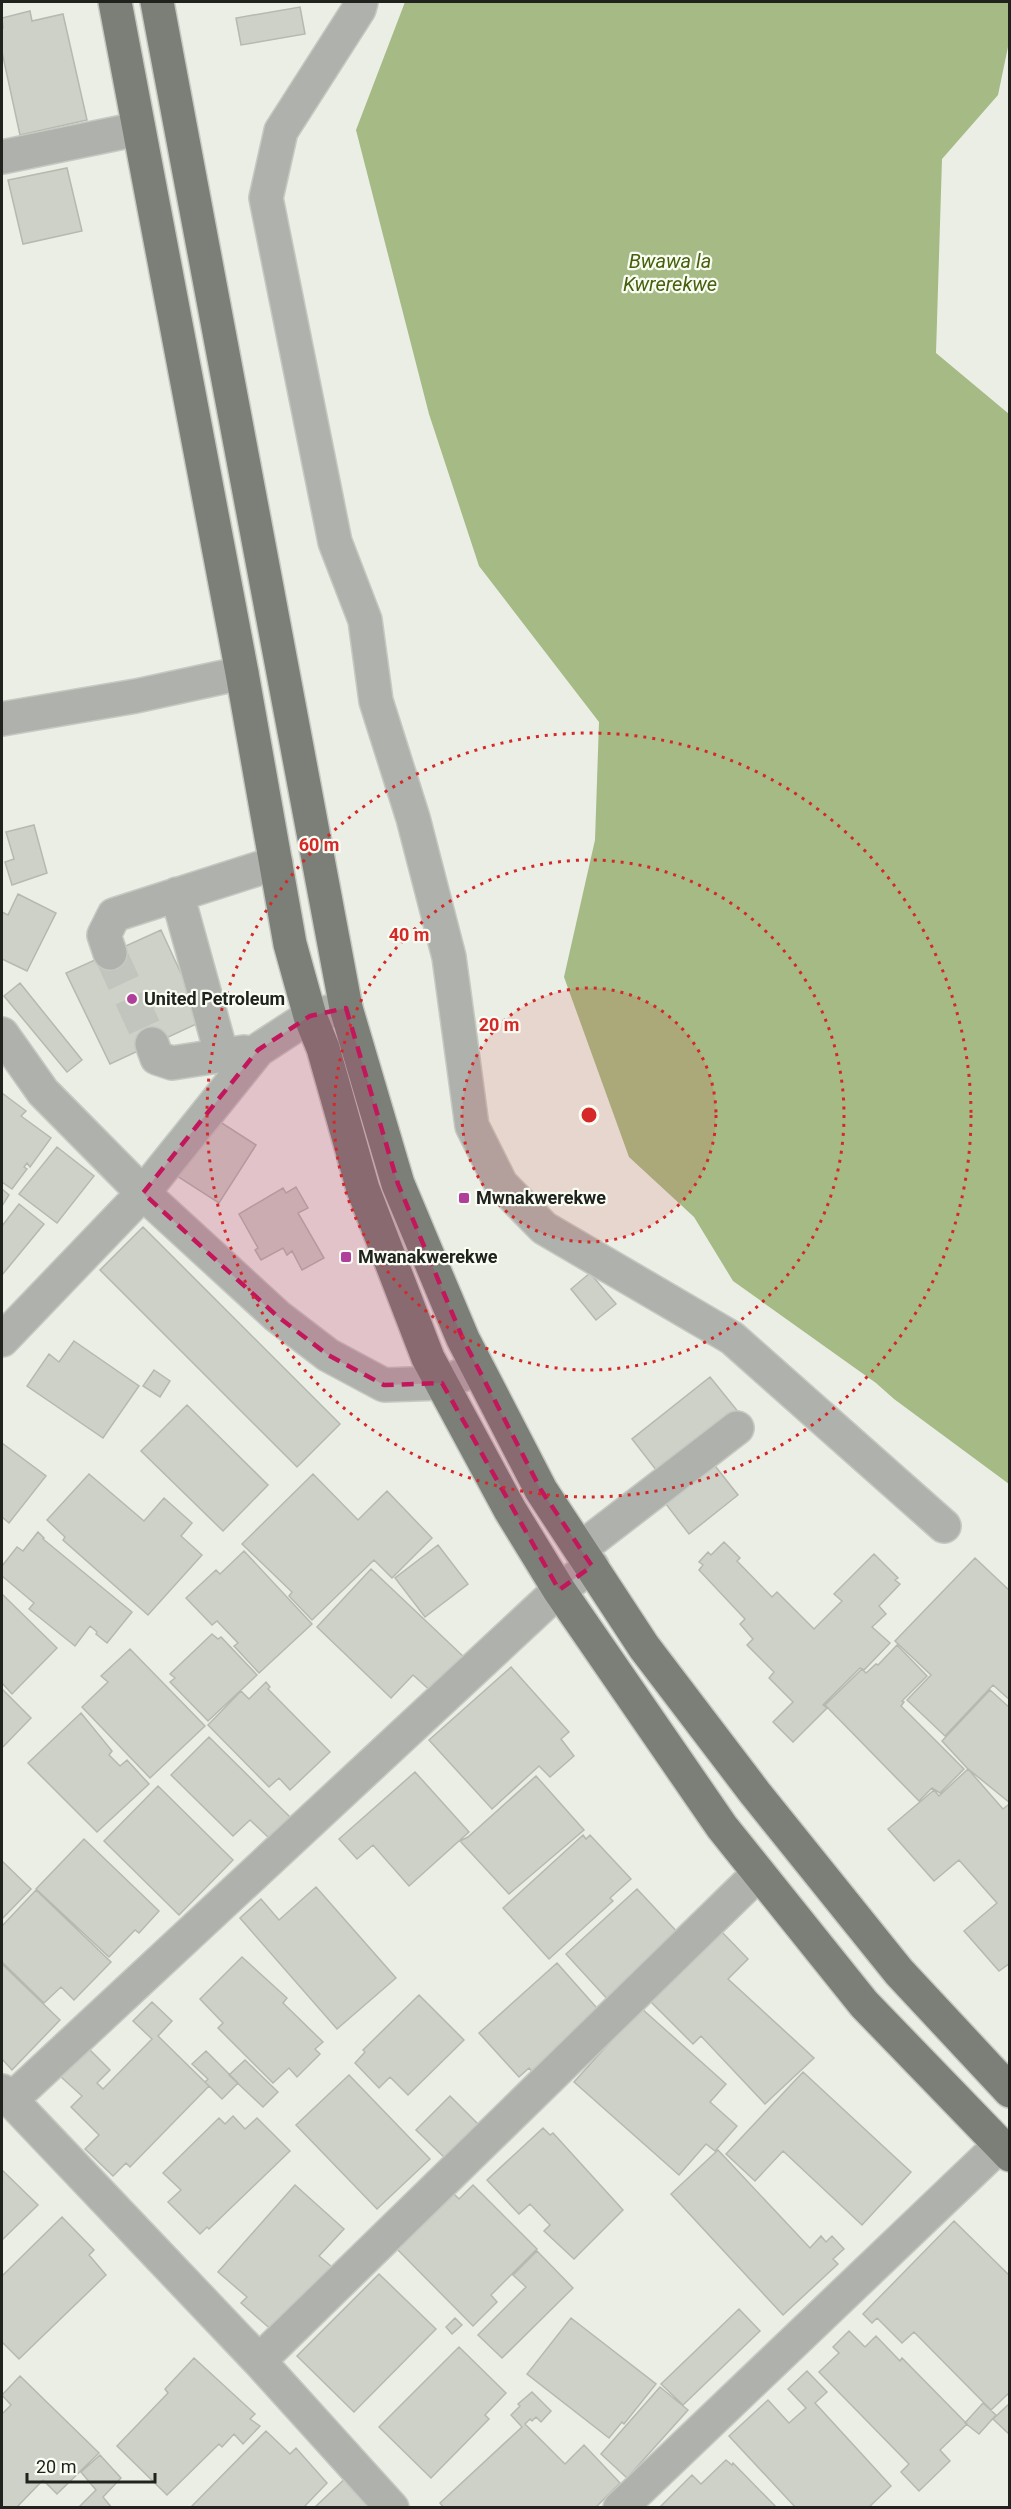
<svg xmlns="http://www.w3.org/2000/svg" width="1011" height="2509" font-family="Roboto,sans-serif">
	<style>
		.water { fill: #a5ba84 }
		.building { fill: #cdd1c7; stroke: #b5b9b0; stroke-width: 1.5 }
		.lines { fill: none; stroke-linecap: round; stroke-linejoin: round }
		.minor-tunnel { stroke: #c2c5bd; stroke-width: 33; stroke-dasharray: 33 16; stroke-linecap: butt }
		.minor-casing { stroke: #c6c9c1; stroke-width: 36 }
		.major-casing { stroke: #c6c9c1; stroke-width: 36 }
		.minor { stroke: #afb1ad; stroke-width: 33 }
		.major { stroke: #7c7f77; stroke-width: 33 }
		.marked { fill: #c2185b; fill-opacity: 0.2; stroke: #c2185b; stroke-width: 4.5; stroke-dasharray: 12 8; stroke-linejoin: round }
		.ring { fill: none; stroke: #d62828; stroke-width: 3; stroke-dasharray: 3 6 }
		.poi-dot { fill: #b03f9b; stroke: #f8fcf2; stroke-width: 2 }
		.labels { text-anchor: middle; stroke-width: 4.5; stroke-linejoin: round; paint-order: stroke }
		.poi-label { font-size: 18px; font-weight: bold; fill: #20221e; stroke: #f8fcf2; text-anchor: start }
		.water-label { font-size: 20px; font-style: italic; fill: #48600d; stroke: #f8fcf2 }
		.centre { fill: #d62828; stroke: #f8fcf2; stroke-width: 3 }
		.ring-label { font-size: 18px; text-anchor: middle; font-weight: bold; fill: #d62828; stroke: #f8fcf2; stroke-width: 4.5; stroke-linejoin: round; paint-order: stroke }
	</style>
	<rect width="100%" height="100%" fill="#eaeee5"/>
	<!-- water -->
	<path class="water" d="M 405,2 L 1009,2 L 1009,42 L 998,95 L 942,159 L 936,353 L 1009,414 L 1009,1484 L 894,1399 L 876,1383 L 733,1281 L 694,1217 L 629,1157 L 564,977 L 595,840 L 599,722 L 479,566 L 429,414 L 356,130 Z"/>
	<!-- building -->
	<path class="building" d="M 300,7 L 305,34 L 241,45 L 236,18 Z
		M 30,11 L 32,21 L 63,14 L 87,120 L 20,135 L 2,52 L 2,28 L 3,28 L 2,18 Z
		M 67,168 L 82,231 L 23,244 L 8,180 Z
		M 34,825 L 47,873 L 12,885 L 5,862 L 14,859 L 6,832 Z
		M 18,894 L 56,913 L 27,971 L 2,959 L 2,912 L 8,915 Z
		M 161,930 L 203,1021 L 110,1064 L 66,973 Z
		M 20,983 L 82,1060 L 67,1072 L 4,996 Z
		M 2,1093 L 26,1111 L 21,1116 L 51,1138 L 30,1167 L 27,1163 L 24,1167 L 27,1169 L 12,1189 L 2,1182 Z
		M 214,1118 L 256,1145 L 219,1203 L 177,1176 Z
		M 57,1147 L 94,1176 L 57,1223 L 19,1194 Z
		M 296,1187 L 308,1208 L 298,1213 L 324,1258 L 302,1270 L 292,1251 L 287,1255 L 283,1248 L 261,1260 L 255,1250 L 258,1248 L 239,1214 L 283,1188 L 286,1193 Z
		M 2,1189 L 9,1195 L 2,1206 Z
		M 19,1204 L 44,1224 L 2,1275 L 2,1226 Z
		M 143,1227 L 340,1424 L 297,1467 L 100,1270 Z
		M 590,1273 L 616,1304 L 596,1320 L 571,1289 Z
		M 74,1341 L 139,1386 L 103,1438 L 27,1386 L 49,1354 L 59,1362 Z
		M 154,1370 L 170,1381 L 160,1397 L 143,1386 Z
		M 710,1377 L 740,1414 L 660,1475 L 632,1439 Z
		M 187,1405 L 268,1485 L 223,1531 L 141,1451 Z
		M 2,1443 L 46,1476 L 9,1523 L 2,1517 Z
		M 708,1457 L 738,1495 L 689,1534 L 659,1495 Z
		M 89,1474 L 144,1521 L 164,1498 L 192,1523 L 181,1536 L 202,1555 L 148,1615 L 63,1540 L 65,1537 L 47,1520 Z
		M 313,1474 L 358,1520 L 387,1491 L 432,1538 L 392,1578 L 374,1560 L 312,1620 L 289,1596 L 292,1592 L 242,1544 Z
		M 38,1532 L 44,1538 L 43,1539 L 132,1612 L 107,1643 L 96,1634 L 97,1632 L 90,1626 L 75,1646 L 29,1609 L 34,1603 L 2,1576 L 2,1566 L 17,1547 L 23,1551 Z
		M 724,1542 L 740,1558 L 737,1561 L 772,1597 L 777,1592 L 814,1629 L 842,1601 L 834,1594 L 874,1554 L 898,1578 L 895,1580 L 900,1584 L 879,1606 L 886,1614 L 872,1627 L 890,1643 L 864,1670 L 860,1668 L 823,1705 L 827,1708 L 793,1742 L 773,1722 L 793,1702 L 769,1678 L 774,1672 L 747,1645 L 753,1639 L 740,1624 L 745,1619 L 699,1570 L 703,1565 L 699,1562 L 708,1552 L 711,1555 Z
		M 438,1545 L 468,1584 L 425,1617 L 395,1578 Z
		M 244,1551 L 312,1624 L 259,1673 L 234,1646 L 238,1643 L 217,1621 L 212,1625 L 186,1598 L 216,1570 L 220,1574 Z
		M 975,1558 L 1010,1591 L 1010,1700 L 993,1685 L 945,1736 L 907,1700 L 931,1675 L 895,1641 Z
		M 371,1569 L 466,1659 L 433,1693 L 413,1675 L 391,1698 L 317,1627 Z
		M 2,1594 L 57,1648 L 12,1694 L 2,1683 Z
		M 212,1634 L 218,1639 L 221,1637 L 257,1675 L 208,1721 L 170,1682 L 175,1678 L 170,1674 Z
		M 897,1645 L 927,1676 L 902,1701 L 904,1702 L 901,1706 L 964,1769 L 940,1793 L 932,1788 L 919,1801 L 825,1705 L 862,1669 L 866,1673 L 876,1664 L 878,1665 Z
		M 130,1649 L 205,1726 L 150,1778 L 82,1707 L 108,1682 L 101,1676 Z
		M 511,1667 L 569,1732 L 561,1739 L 574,1756 L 550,1777 L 539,1766 L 492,1809 L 429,1740 Z
		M 266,1682 L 270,1687 L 268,1689 L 330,1752 L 290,1790 L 279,1778 L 269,1787 L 208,1725 L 241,1691 L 249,1699 Z
		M 2,1689 L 31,1718 L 2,1748 Z
		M 990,1690 L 1010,1708 L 1010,1803 L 967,1768 L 942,1741 Z
		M 81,1713 L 112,1751 L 109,1755 L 120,1766 L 127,1760 L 149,1784 L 97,1832 L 28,1763 Z
		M 209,1737 L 290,1817 L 269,1838 L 250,1820 L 233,1836 L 171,1775 Z
		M 968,1769 L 1003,1809 L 1008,1805 L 1010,1807 L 1010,1963 L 999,1971 L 964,1931 L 997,1903 L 959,1860 L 934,1881 L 888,1829 L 934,1790 L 939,1796 Z
		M 415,1772 L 469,1832 L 409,1886 L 373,1845 L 357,1859 L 339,1839 Z
		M 536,1776 L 584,1830 L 509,1894 L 460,1841 L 468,1837 Z
		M 158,1786 L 233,1860 L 179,1915 L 104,1841 Z
		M 583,1835 L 586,1839 L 590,1835 L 631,1879 L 610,1898 L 613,1901 L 549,1959 L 503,1908 Z
		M 84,1839 L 159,1911 L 139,1933 L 135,1930 L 109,1957 L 36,1889 Z
		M 2,1861 L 31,1889 L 2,1919 Z
		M 316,1887 L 396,1978 L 337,2029 L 240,1918 L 261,1899 L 279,1920 Z
		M 637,1889 L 681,1936 L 610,2002 L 566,1954 Z
		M 36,1890 L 111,1962 L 74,2000 L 61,1987 L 44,2003 L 2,1962 L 2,1926 Z
		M 717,1927 L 748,1959 L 728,1979 L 814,2058 L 765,2104 L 701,2036 L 693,2044 L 647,1998 Z
		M 242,1957 L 287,1998 L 283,2003 L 323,2042 L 315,2049 L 320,2054 L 297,2077 L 289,2068 L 273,2083 L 218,2028 L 223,2023 L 200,1999 Z
		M 557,1963 L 603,2015 L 535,2075 L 529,2068 L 519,2077 L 479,2033 Z
		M 2,1964 L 60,2020 L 12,2070 L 2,2059 Z
		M 419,1995 L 464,2040 L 408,2095 L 390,2077 L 379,2088 L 355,2063 L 365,2052 L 363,2050 Z
		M 152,2002 L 172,2021 L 158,2036 L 209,2086 L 130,2167 L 126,2163 L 113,2176 L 85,2149 L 99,2135 L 71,2107 L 82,2096 L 60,2076 L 88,2048 L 110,2070 L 97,2083 L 103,2089 L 152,2039 L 133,2021 Z
		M 641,2008 L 726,2084 L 710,2102 L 737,2126 L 715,2151 L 706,2144 L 679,2175 L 574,2082 Z
		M 206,2051 L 238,2083 L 222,2099 L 205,2082 L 208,2079 L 192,2064 Z
		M 245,2060 L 278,2092 L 263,2107 L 229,2075 Z
		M 803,2072 L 911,2172 L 862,2225 L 783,2151 L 755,2181 L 726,2154 Z
		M 349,2075 L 430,2159 L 377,2209 L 296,2125 Z
		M 450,2096 L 481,2127 L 448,2161 L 416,2130 Z
		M 233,2116 L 245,2129 L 257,2118 L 290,2151 L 209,2229 L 207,2227 L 200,2234 L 168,2202 L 181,2190 L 163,2173 L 219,2118 L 225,2124 Z
		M 543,2128 L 550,2135 L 553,2133 L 623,2210 L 574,2259 L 544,2231 L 550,2225 L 530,2204 L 519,2214 L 487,2180 Z
		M 718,2150 L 810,2248 L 821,2236 L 826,2242 L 832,2236 L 844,2249 L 833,2259 L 838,2264 L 783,2315 L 671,2194 Z
		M 2,2170 L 38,2205 L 2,2240 Z
		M 295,2185 L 344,2229 L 319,2256 L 332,2267 L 274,2332 L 241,2303 L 247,2297 L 218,2272 Z
		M 473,2185 L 537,2249 L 491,2295 L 497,2302 L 473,2326 L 397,2249 L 454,2194 L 459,2199 Z
		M 62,2217 L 94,2250 L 89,2255 L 106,2275 L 19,2359 L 2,2342 L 2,2276 Z
		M 954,2221 L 1010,2276 L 1010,2392 L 991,2410 L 914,2332 L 902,2343 L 877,2318 L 872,2323 L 863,2314 Z
		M 537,2251 L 573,2288 L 502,2358 L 478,2335 L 526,2287 L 513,2275 Z
		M 379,2274 L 436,2329 L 354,2412 L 297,2356 Z
		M 739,2309 L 760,2331 L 683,2405 L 661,2384 Z
		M 455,2318 L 462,2325 L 452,2334 L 446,2327 Z
		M 571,2318 L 656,2384 L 624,2424 L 622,2422 L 609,2438 L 527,2374 Z
		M 849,2331 L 865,2347 L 876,2336 L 900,2361 L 902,2358 L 967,2424 L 940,2450 L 950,2461 L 919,2491 L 901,2472 L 909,2464 L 819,2372 L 839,2353 L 833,2347 Z
		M 459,2347 L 506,2393 L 485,2415 L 489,2419 L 431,2478 L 379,2427 Z
		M 194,2358 L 255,2414 L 250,2419 L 260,2426 L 243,2444 L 234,2434 L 222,2447 L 219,2444 L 167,2495 L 117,2446 L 168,2393 L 165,2389 Z
		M 807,2371 L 827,2392 L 815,2403 L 891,2486 L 868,2508 L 796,2508 L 729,2436 L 768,2400 L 789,2423 L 806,2408 L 788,2389 Z
		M 20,2376 L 99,2453 L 57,2494 L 43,2480 L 16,2508 L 2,2508 L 2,2414 L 11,2405 L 2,2395 Z
		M 660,2387 L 688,2410 L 627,2478 L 601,2454 Z
		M 532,2392 L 551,2411 L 541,2422 L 536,2417 L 532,2421 L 530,2419 L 525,2424 L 565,2464 L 584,2445 L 620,2483 L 595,2508 L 444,2508 L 440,2503 L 522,2427 L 511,2415 L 520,2406 L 518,2404 Z
		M 983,2403 L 996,2415 L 979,2434 L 965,2423 Z
		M 1010,2403 L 1010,2435 L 993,2419 Z
		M 266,2431 L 290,2454 L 296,2448 L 327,2483 L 303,2508 L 190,2508 Z
		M 100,2455 L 121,2478 L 103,2497 L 112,2508 L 78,2508 L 96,2490 L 81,2472 Z
		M 726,2460 L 732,2465 L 733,2463 L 777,2508 L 659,2508 L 692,2475 L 701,2484 Z
		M 351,2473 L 384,2508 L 314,2508 Z"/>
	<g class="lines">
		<!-- minor-tunnel -->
		<path class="minor-tunnel" d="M 110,953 L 152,1044"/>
		<defs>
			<path id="minor" d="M 361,2 L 359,9 L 281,131 L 266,198 L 335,542 L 365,620 L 376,701 L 413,818 L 449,957 L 472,1126 L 501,1184 L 544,1228 L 732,1338 L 944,1526
				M 2,157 L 138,129
				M 2,719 L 136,696 L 242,673
				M 177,894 L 222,1056
				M 110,953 L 104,935 L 114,915 L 276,863
				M 2,1034 L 43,1092 L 143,1193 L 258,1050 L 310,1016 L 346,1008
				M 152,1044 L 157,1058 L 172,1063 L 244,1052
				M 2,1340 L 143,1193 L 277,1316 L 328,1355 L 384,1385 L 442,1383 L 477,1369
				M 580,1549 L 737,1428
				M 2,2091 L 11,2100 L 559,1590 L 592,1566
				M 11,2100 L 259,2361 L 392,2508
				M 259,2361 L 758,1874
				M 620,2508 L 999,2146"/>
			<path id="major" d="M 115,2 L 242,673 L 290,944 L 310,1016 L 323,1048 L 363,1189 L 428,1358 L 510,1510 L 559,1590 L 722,1827 L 864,2004 L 1010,2155
				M 157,2 L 346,1008 L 398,1184 L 463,1339 L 541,1490 L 644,1647 L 755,1793 L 899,1972 L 1010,2091"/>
		</defs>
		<!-- minor casing -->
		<use href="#minor" class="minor-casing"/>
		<!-- major casing -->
		<use href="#major" class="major-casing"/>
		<!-- minor -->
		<use href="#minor" class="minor"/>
		<!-- major -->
		<use href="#major" class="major"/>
	</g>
	<!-- marked area -->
	<path class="marked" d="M 346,1008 L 398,1184 L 463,1339 L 541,1490 L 592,1566 L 559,1590 L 442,1383 L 384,1385 L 328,1355 L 277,1316 L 143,1193 L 258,1050 L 310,1016 Z"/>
	<!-- distance rings -->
	<circle cx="589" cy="1115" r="127" fill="#d62828" fill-opacity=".12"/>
	<g class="ring">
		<circle cx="589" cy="1115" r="127"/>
		<circle cx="589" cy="1115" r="255"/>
		<circle cx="589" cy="1115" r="382"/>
	</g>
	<!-- markers -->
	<g class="poi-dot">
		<circle cx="132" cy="999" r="6"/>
		<rect x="458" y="1192" width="12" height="12" rx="3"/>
		<rect x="340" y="1251" width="12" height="12" rx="3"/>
	</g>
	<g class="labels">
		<!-- poi labels -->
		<g class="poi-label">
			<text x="144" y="1005">United Petroleum</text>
			<text x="476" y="1204">Mwnakwerekwe</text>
			<text x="358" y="1263">Mwanakwerekwe</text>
		</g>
		<!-- water labels -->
		<g class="water-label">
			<text x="670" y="268">Bwawa la<tspan x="670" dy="23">Kwrerekwe</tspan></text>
		</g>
	</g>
	<circle cx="589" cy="1115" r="9" class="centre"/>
	<g class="ring-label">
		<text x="319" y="851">60 m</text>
		<text x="409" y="941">40 m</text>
		<text x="499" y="1031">20 m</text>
	</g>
	<!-- border -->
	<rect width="1011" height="2509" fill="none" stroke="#20221e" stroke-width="6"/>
	<!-- scale -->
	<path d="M27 2473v9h128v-9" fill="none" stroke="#20221e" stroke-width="3"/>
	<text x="36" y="2473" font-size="18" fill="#20221e" stroke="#f8fcf2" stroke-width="4.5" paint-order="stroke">20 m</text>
</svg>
